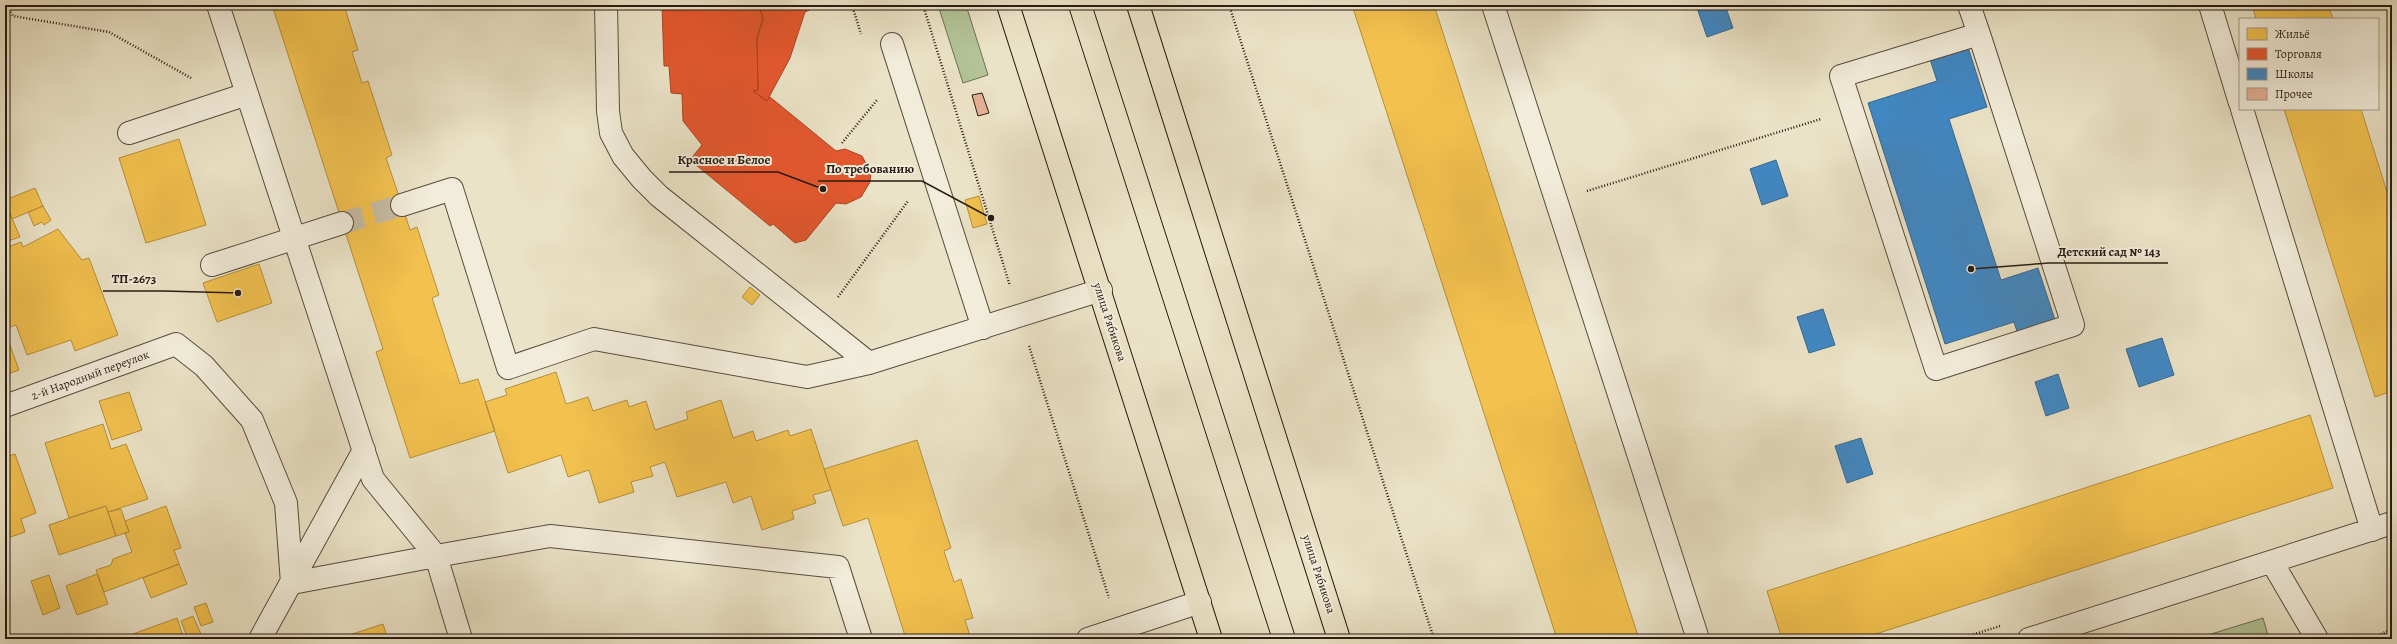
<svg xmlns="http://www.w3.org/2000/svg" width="2397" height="644" font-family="Alegreya,serif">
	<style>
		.green { fill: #b3c498; stroke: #6d6f56 }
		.homes { fill: #f2c14e; stroke: #b58f3c }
		.shops { fill: #e4572e; stroke: #ab4526 }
		.schools { fill: #3f88c5; stroke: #386790 }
		.building { fill: #e6b296; stroke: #271a13 }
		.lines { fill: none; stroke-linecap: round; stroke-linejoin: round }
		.minor-tunnel { stroke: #c4bba3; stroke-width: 22; stroke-dasharray: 22 11; stroke-linecap: butt }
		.minor-casing { stroke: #584c40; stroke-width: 24 }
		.major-casing { stroke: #271a13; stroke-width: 24 }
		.path { stroke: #271a13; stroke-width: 2.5; stroke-dasharray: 1 2; stroke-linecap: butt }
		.minor { stroke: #f2eddb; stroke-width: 22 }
		.major { stroke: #ebe3c7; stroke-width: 22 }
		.tram { stroke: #271a13; stroke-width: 1 }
		.labels { text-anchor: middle; stroke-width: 4; stroke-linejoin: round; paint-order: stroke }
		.street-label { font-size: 12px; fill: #271a13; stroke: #f2eddb }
		.leader { fill: none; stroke: #271a13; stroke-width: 1.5 }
		.callout-dot { fill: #271a13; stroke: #f2eddb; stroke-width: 1.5 }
		.callout-label { font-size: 13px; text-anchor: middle; font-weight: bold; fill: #271a13; stroke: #f2eddb; stroke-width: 4; stroke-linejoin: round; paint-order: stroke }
	</style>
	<rect width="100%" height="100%" fill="#ebe3c7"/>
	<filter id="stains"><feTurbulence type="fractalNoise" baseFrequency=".005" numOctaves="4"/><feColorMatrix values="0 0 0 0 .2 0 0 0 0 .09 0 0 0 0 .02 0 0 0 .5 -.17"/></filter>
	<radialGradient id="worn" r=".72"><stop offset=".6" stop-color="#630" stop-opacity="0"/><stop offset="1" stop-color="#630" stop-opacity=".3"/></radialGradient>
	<!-- green -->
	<path class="green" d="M 938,5 L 966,5 L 988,75 L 963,83 Z
		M 2263,618 L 2269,639 L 2195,639 Z"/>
	<!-- homes -->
	<path class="homes" d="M 272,5 L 344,5 L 358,50 L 352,52 L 362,83 L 368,81 L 392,155 L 386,158 L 402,205 L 410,230 L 417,227 L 439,295 L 432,298 L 460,384 L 478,379 L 495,431 L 410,458 L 376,352 L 383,349 Z
		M 1352,5 L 1434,5 L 1639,639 L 1557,639 Z
		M 2252,5 L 2328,5 L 2333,19 L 2256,19 Z
		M 2284,109 L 2361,109 L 2392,208 L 2392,391 L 2375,397 Z
		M 179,139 L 206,225 L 146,243 L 119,158 Z
		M 35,188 L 43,206 L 12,219 L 5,200 Z
		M 979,196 L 987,224 L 973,228 L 965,200 Z
		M 5,202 L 20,237 L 5,242 Z
		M 43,206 L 51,220 L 44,225 L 42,222 L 34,226 L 28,212 Z
		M 58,229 L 82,260 L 89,258 L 118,335 L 75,351 L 71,340 L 27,355 L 16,325 L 5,329 L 5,248 L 21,242 L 23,247 Z
		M 259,264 L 272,303 L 217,322 L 203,283 Z
		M 750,287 L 760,295 L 752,305 L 742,297 Z
		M 5,337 L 7,337 L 19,370 L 5,375 Z
		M 556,372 L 566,404 L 588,397 L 593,411 L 627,400 L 629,407 L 646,401 L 655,430 L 688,419 L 686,412 L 721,400 L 733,438 L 753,431 L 756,441 L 788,430 L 790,436 L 811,429 L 831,490 L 813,495 L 816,503 L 792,511 L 794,519 L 762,530 L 751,496 L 733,503 L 726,482 L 677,497 L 665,462 L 650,467 L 653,476 L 631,482 L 634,492 L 599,503 L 589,470 L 568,477 L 561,455 L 508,473 L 485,402 L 507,395 L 505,389 Z
		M 129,392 L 142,430 L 112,440 L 99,401 Z
		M 2310,415 L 2333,488 L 1860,639 L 1782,639 L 1767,591 Z
		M 103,424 L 111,449 L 126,444 L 148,499 L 108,512 L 106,506 L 69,518 L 45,443 Z
		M 917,440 L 951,548 L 944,551 L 954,582 L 961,579 L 973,618 L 965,620 L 971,639 L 906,639 L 868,518 L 843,526 L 824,469 Z
		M 15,454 L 36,513 L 21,519 L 25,532 L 5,539 L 5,457 Z
		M 106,506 L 116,536 L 59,555 L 49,525 Z
		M 166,506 L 181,548 L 174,550 L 179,564 L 104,592 L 96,570 L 111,565 L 113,559 L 132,552 L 125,533 L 129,532 L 125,521 Z
		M 121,509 L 129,532 L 116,536 L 108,512 Z
		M 179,564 L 187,584 L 151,598 L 143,578 Z
		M 97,574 L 108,604 L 77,615 L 66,586 Z
		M 49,575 L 60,608 L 43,615 L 31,581 Z
		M 206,603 L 213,622 L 201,626 L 194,607 Z
		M 193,616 L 201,634 L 188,639 L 181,621 Z
		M 177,618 L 184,639 L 135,639 L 133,634 Z
		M 383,624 L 388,639 L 337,639 Z"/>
	<!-- shops -->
	<path class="shops" d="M 662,5 L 759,5 L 763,19 L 757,38 L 758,90 L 753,91 L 767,101 L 770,97 L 836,151 L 845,149 L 862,156 L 871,173 L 870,182 L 861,197 L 846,204 L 836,203 L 806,240 L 795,243 L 773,224 L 770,226 L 690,160 L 702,145 L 683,121 L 682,94 L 671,93 L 669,66 L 664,66 Z
		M 759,5 L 820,5 L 805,12 L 790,58 L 767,101 L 753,91 L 758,90 L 757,38 L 763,19 Z"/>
	<!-- schools -->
	<path class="schools" d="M 1696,5 L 1725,5 L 1733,28 L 1707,37 Z
		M 1968,47 L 1987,107 L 1949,119 L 2001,280 L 2038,268 L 2057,326 L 2019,338 L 2014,322 L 1945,344 L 1868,103 L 1937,81 L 1930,59 Z
		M 1776,160 L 1788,196 L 1762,205 L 1750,169 Z
		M 1823,309 L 1835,345 L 1809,353 L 1797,317 Z
		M 2162,338 L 2174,375 L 2139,387 L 2126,349 Z
		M 2058,374 L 2069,408 L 2046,416 L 2035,382 Z
		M 1861,438 L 1873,474 L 1847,483 L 1835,446 Z"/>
	<!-- building -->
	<path class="building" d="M 982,93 L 989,113 L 978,116 L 972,95 Z"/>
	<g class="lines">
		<!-- minor-tunnel -->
		<path class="minor-tunnel" d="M 342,223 L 402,205"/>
		<defs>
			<path id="minor" d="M 218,5 L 373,479 L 436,556 L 550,536 L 838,567 L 861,639
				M 606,5 L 608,111 L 611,133 L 623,156 L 642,179 L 659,196 L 869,363 L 1101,290
				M 1493,5 L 1698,639
				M 1969,5 L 1979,34 L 2073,325 L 1936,369 L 1841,76 L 1979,34
				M 2210,5 L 2240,103
				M 892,44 L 983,328
				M 2242,109 L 2372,530
				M 129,133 L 247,94
				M 402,205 L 452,189 L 508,368 L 594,339 L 807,377 L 869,363
				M 212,265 L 342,223
				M 5,406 L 176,344 L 204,366 L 252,420 L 286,503 L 292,583 L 436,556 L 461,639
				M 2272,562 L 2317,639
				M 260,639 L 364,450
				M 1088,639 L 1200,602
				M 2029,639 L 2392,523"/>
			<path id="major" d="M 1008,5 L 1211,639
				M 1138,5 L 1339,639"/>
		</defs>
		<!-- minor casing -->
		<use href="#minor" class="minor-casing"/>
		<!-- major casing -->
		<use href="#major" class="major-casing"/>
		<!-- path -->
		<path class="path" d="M 5,5 L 13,16 L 109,32 L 191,78
			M 852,5 L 861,34
			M 923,5 L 1010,286
			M 1229,5 L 1434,639
			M 842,143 L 877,100
			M 1587,191 L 1821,119
			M 838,297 L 908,201
			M 1029,346 L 1109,598
			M 1959,639 L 2000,626
			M 2370,639 L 2392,629"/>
		<!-- minor -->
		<use href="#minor" class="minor"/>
		<!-- major -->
		<use href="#major" class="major"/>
		<!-- tram -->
		<path class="tram" d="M 1068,5 L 1272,639
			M 1092,5 L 1296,639"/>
	</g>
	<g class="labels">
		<!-- street labels -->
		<g class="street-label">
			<text transform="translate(1110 322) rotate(72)" y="4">улица Рябикова</text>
			<text transform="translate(90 375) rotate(-20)" y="4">2-й Народный переулок</text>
			<text transform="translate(1319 574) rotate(72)" y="4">улица Рябикова</text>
		</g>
	</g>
	<!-- callouts -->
	<path class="leader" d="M823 189L778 172H669M991 218L922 181H818M1971 269L2049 263H2168M238 293L164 291H103"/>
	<g class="callout-dot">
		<circle cx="823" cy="189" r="4"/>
		<circle cx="991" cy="218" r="4"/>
		<circle cx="1971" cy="269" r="4"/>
		<circle cx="238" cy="293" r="4"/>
	</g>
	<g class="callout-label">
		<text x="724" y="164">Красное и Белое</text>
		<text x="870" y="173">По требованию</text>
		<text x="2109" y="256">Детский сад № 143</text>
		<text x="134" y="283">ТП-2673</text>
	</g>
	<!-- margin -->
	<rect width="2397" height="644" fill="none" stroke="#ebe3c7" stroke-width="20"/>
	<rect x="6" y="6" width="2385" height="632" fill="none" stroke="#271a13" stroke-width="2"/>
	<rect x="10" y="10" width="2377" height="624" fill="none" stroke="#271a13"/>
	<!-- legend -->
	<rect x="2239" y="18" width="140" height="92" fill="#f2eddb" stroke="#a1998b"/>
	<rect x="2247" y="28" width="20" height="12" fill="#f2c14e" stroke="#a1998b"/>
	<text x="2275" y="38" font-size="12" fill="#271a13">Жильё</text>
	<rect x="2247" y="48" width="20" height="12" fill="#e4572e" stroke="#a1998b"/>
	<text x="2275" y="58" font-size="12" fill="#271a13">Торговля</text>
	<rect x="2247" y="68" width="20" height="12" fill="#3f88c5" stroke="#a1998b"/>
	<text x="2275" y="78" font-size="12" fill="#271a13">Школы</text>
	<rect x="2247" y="88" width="20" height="12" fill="#e6b296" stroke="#a1998b"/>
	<text x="2275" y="98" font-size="12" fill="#271a13">Прочее</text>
	<rect width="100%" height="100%" filter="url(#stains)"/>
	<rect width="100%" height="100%" fill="url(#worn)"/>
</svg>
